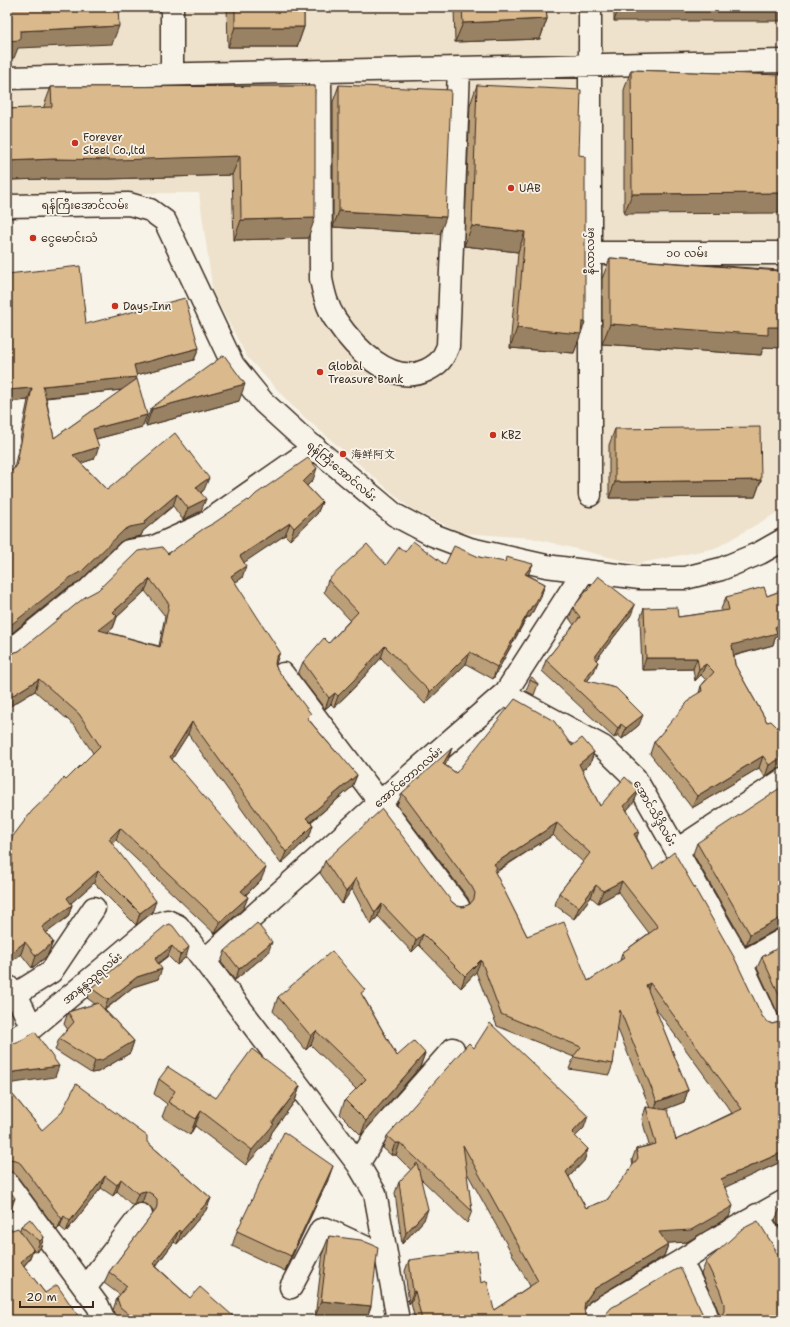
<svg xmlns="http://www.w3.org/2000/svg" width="790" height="1327" font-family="'Shantell Sans','LXGW WenKai TC','Noto Sans Myanmar',sans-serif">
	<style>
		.built { fill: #eee2cd }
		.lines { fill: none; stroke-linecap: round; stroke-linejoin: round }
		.minor-casing { stroke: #3b2a1e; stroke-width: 25 }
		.minor { stroke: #f7f3e8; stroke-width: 22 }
		.wall { fill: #bb9f79; stroke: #3b2a1e; fill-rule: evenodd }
		.shaded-wall { fill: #998263; stroke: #3b2a1e }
		.building { fill: #dab98d; stroke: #3b2a1e; fill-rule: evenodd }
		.poi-dot { fill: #c8321e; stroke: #f7f3e8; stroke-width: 1.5 }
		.labels { text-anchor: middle; stroke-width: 3.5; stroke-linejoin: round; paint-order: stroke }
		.poi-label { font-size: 11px; fill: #3b2a1e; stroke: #f7f3e8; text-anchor: start }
		.street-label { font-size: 11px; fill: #3b2a1e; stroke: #f7f3e8 }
	</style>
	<rect width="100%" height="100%" fill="#f7f3e8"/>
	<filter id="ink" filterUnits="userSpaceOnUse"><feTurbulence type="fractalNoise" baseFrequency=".025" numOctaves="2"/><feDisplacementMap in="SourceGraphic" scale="8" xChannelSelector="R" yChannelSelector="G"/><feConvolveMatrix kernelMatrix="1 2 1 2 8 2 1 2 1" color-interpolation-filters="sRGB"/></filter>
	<g filter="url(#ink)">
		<!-- built -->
		<path class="built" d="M 7,7 L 783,7 L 783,509 L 716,548 L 637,564 L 532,538 L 463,533 L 411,509 L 295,409 L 247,357 L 213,293 L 199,193 L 7,194 Z"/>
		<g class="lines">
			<defs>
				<path id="minor" d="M 172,7 L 172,74
					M 320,72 L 321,279 C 324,294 327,307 335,319 C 353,346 391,388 427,370 C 439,364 443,359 448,346 L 459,69
					M 7,78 L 783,61
					M 7,206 L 129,204 L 150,210 L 165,221 L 233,365 L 263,402 L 297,433 L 395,515 L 433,535 L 470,549 L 546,566 L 640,578 L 685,578 L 721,569 L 760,553 L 783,540
					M 590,253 L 783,253
					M 590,495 L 590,7
					M 7,653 L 74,599 L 85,593 L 128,551 L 154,547 L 203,525 L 315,447
					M 283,674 L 458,906
					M 506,692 L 509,696 L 603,747 L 635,778 L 741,963 L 769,1023
					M 677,850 L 783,780
					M 205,960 L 380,802 L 506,692 L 583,572
					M 741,963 L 783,940
					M 7,986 L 16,994 L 51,972 L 94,908
					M 16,994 L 32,1028
					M 7,1043 L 32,1028 L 155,925 L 167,921 L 178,926 L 358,1164 L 375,1193 L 398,1320
					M 358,1164 L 374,1138 L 453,1049
					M 7,1183 L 98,1306 L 104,1320
					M 757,1215 L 783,1256
					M 7,1229 L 29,1212
					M 681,1261 L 704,1308 L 708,1320
					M 291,1287 L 321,1230 L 326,1229 L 371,1250
					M 85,1288 L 141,1215
					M 592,1320 L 597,1311 L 603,1307 L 681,1261 L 710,1242 L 783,1202"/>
			</defs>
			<!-- minor casing -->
			<use href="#minor" class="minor-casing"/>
			<!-- minor -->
			<use href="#minor" class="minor"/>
		</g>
		<!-- wall -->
		<path class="wall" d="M 227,7 L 304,7 L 304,27 L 297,47 L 228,47 Z
			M 454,7 L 546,7 L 547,19 L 540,39 L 455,42 Z
			M 614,7 L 783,7 L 614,21 Z
			M 631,70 L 783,75 L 624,214 L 624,90 Z
			M 339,85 L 440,234 L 333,227 L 333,102 Z
			M 477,85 L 579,155 L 581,332 L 574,353 L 510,348 L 518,252 L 464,246 L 470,105 Z
			M 315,86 L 308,238 L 234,240 L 232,175 L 109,179 L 47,179 L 7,180 L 7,109 L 44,108 L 44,106 L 51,87 Z
			M 610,258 L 779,270 L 780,269 L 783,269 L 783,348 L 763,347 L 761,355 L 602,344 L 602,279 Z
			M 86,324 L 199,348 L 194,360 L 136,375 L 135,381 L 147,415 L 142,427 L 96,439 L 94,459 L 81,463 L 107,490 L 204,490 L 201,493 L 201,511 L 183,520 L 173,506 L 143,531 L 141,536 L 126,539 L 120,542 L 78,583 L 66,589 L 14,469 L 28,400 L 7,402 ZM 122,390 L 54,438 L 46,398 Z
			M 239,401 L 146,426 L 145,424 L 151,408 Z
			M 615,429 L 761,480 L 755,497 L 609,498 L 609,445 Z
			M 313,480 L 307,486 L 322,502 L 317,514 L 290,540 L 285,535 L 244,562 L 242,578 L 235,582 L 276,664 L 275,665 L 277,669 L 309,720 L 336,752 L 357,775 L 352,787 L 311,822 L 313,825 L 309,837 L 281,864 L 188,734 L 172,759 L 261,880 L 246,895 L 248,897 L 243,909 L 215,934 L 116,840 L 112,843 L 152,913 L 136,925 L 94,883 L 71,903 L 72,905 L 68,917 L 46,933 L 53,942 L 48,954 L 46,957 L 32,968 L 21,954 L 7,965 L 7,844 L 66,780 L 93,753 L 75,726 L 35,691 L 7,708 L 7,653 L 13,653 L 19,651 L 249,501 ZM 145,591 L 165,616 L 159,646 L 107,632 L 113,628 L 117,617 Z
			M 405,552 L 445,565 L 479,557 L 528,575 L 545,584 L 541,596 L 530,617 L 527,617 L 493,679 L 466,664 L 425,704 L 381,658 L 351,691 L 334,707 L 331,704 L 325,709 L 298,674 L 303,662 L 329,643 L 350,620 L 324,592 L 328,580 L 386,565 Z
			M 783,590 L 783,633 L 776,636 L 773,645 L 734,656 L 735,665 L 767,722 L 783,733 L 783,768 L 776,769 L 765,777 L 759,768 L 692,808 L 650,754 L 654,742 L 699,693 L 701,686 L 706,680 L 701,675 L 695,681 L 693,669 L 642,670 L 640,619 L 644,608 L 678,617 L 722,611 L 721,609 L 726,597 L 767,596 Z
			M 573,608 L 631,615 L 596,660 L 594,672 L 587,681 L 639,725 L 622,739 L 618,735 L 614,738 L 542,671 L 546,660 L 574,625 L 569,618 Z
			M 530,680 L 538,684 L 534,695 L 526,691 Z
			M 572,746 L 594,752 L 590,764 L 582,770 L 600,806 L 639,790 L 634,802 L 627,810 L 637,838 L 653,869 L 762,1016 L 766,1021 L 772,1024 L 779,1022 L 781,1021 L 780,1018 L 757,968 L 762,957 L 783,945 L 783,1161 L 725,1187 L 729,1217 L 687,1242 L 667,1243 L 668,1245 L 664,1256 L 590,1301 L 584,1310 L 585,1314 L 591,1319 L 594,1320 L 415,1320 L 411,1303 L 409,1304 L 405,1271 L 409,1260 L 481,1283 L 494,1310 L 530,1286 L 466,1171 L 472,1211 L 467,1223 L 421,1179 L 424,1220 L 402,1244 L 395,1193 L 399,1182 L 411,1170 L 396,1155 L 391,1155 L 383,1148 L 387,1136 L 474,1048 L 584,1128 L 575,1137 L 588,1149 L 584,1161 L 569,1177 L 586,1208 L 607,1200 L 633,1166 L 632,1160 L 636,1149 L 649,1145 L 642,1119 L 646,1107 L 650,1108 L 617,1027 L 613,1064 L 609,1075 L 569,1069 L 574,1057 L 497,1026 L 476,972 L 461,988 L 419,945 L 412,952 L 378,916 L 371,925 L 352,889 L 342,904 L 320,873 L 325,861 L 452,902 L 457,906 L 463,907 L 470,904 L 468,898 L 397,805 L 402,793 L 448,760 L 445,765 L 456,773 ZM 553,835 L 583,862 L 559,893 L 555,905 L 574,919 L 591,897 L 598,903 L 618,892 L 649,933 L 622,953 L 620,961 L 588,981 L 527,936 L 495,873 ZM 654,1006 L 732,1113 L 676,1140 L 665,1109 L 684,1102 L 688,1090 Z
			M 697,843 L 777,929 L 746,946 L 693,854 Z
			M 170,924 L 186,957 L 177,965 L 168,956 L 158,964 L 158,979 L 133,987 L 105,1010 L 134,1041 L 130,1053 L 98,1072 L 91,1073 L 55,1050 L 59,1039 L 68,1030 L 64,1024 L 68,1012 L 95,1004 L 87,998 L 91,988 Z
			M 225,951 L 268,953 L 235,980 L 221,962 Z
			M 363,996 L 397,1056 L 425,1053 L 420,1067 L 361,1135 L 340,1114 L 345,1100 L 356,1089 L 311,1045 L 306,1050 L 273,1011 L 278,997 Z
			M 159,1079 L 216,1098 L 300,1086 L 295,1101 L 272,1132 L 269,1140 L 246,1165 L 195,1126 L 190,1135 L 162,1117 L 167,1104 L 154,1094 Z
			M 7,1088 L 42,1130 L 147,1142 L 211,1198 L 206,1210 L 177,1244 L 174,1242 L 156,1266 L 190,1298 L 232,1320 L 118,1320 L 116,1318 L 113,1310 L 117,1298 L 120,1295 L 104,1283 L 109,1272 L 153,1214 L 153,1211 L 148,1205 L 142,1203 L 137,1203 L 133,1206 L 117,1191 L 113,1196 L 101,1188 L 66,1232 L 60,1227 L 57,1230 L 17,1176 L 12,1172 L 7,1171 Z
			M 328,1180 L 285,1271 L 232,1246 L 237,1231 Z
			M 783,1207 L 783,1233 L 775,1220 L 780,1209 Z
			M 21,1226 L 44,1237 L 40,1249 L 36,1252 L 33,1250 L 29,1260 L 24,1266 L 45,1293 L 78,1318 L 7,1320 L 12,1230 L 20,1230 Z
			M 329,1236 L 371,1306 L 366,1320 L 340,1320 L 315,1317 L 323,1252 Z
			M 775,1251 L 783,1320 L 717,1320 L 720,1318 L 720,1316 L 715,1303 L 701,1274 L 706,1262 Z"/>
		<!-- shaded-wall -->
		<path class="shaded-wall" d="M 619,7 L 783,7 L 783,21 L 614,21 Z
			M 547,19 L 540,39 L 455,42 L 463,23 Z
			M 119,26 L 112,44 L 18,48 L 14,58 L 7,58 L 7,41 L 20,31 Z
			M 235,27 L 304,27 L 297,47 L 228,47 Z
			M 240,156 L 232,175 L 109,179 L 47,179 L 7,180 L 7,161 L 54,159 Z
			M 783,193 L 783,213 L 624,214 L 632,194 Z
			M 339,211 L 446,217 L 440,234 L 333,227 Z
			M 315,218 L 308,238 L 234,240 L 241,220 Z
			M 472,226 L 525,232 L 518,252 L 464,246 Z
			M 582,322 L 585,322 L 574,353 L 510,348 L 517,328 Z
			M 610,324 L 783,327 L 783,348 L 763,347 L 761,355 L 602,344 Z
			M 199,348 L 194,360 L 129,377 L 134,365 Z
			M 137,377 L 132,389 L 39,398 L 43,386 Z
			M 245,384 L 239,401 L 146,426 L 152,409 Z
			M 32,388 L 28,400 L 7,402 L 7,390 Z
			M 147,415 L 142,427 L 88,441 L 93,429 Z
			M 99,447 L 94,459 L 69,467 L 73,455 Z
			M 317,468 L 313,480 L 298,494 L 303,482 Z
			M 209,478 L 204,490 L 192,499 L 196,487 Z
			M 761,480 L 755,497 L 609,498 L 615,482 Z
			M 177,494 L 173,506 L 143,531 L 141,536 L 126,539 L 120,542 L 78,583 L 66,589 L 7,637 L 7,628 L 124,530 L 130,527 L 144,522 Z
			M 206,499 L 201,511 L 183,520 L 188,508 Z
			M 322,502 L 317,514 L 290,540 L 294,528 Z
			M 290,523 L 285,535 L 236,568 L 240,556 Z
			M 533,564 L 528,575 L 525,574 Z
			M 246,566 L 242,578 L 227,588 L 231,576 Z
			M 150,579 L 145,591 L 117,617 L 113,628 L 95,642 L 99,630 L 113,612 Z
			M 545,584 L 541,596 L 530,617 L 527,617 L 493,679 L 497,667 L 532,606 Z
			M 635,605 L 631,615 L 590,668 L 594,658 Z
			M 783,623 L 783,633 L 776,636 L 773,645 L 728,657 L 732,645 Z
			M 385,646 L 381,658 L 351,691 L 334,707 L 338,696 Z
			M 280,652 L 276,664 L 271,670 L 276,658 Z
			M 470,652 L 466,664 L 425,704 L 430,692 Z
			M 646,658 L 697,658 L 693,669 L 642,670 Z
			M 598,662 L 594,672 L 580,691 L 584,680 Z
			M 706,664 L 701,675 L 695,681 L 699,669 Z
			M 39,679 L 35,691 L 7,708 L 7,706 L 10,697 Z
			M 335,693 L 331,704 L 325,709 L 329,698 Z
			M 643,715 L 639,725 L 622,739 L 626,728 Z
			M 192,722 L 188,734 L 166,769 L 170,757 Z
			M 621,724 L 618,735 L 614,738 L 618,728 Z
			M 452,748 L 448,760 L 439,775 L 443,764 Z
			M 594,752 L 590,764 L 575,776 L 579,764 Z
			M 763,756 L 759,768 L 692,808 L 697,796 Z
			M 783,757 L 783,768 L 776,769 L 765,777 L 769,765 L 781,758 Z
			M 357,775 L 352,787 L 302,829 L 306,818 Z
			M 639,790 L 634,802 L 620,818 L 624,806 Z
			M 557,823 L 553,835 L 495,872 L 492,880 L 494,864 Z
			M 313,825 L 309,837 L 281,864 L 286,852 Z
			M 120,828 L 116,840 L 104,851 L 109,839 Z
			M 639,831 L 635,843 L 634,834 Z
			M 266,868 L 261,880 L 237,903 L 241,891 Z
			M 98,871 L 94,883 L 63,910 L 67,898 Z
			M 356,878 L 352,889 L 342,904 L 346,892 Z
			M 622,881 L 618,892 L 598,903 L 603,891 Z
			M 596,885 L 591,897 L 574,919 L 579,907 Z
			M 248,897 L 243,909 L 215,934 L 220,922 Z
			M 156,901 L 152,913 L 136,925 L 140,913 Z
			M 382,904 L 378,916 L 371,925 L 375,913 Z
			M 72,905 L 68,917 L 38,939 L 42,927 Z
			M 782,917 L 783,917 L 783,928 L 777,929 L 746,946 L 750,934 Z
			M 423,934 L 419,945 L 412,952 L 416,940 Z
			M 25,942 L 21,954 L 7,965 L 7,956 Z
			M 53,942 L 48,954 L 46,957 L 32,968 L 36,956 Z
			M 272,942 L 268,953 L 235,980 L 239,969 Z
			M 172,946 L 168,956 L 151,969 L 155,959 Z
			M 189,947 L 186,957 L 177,965 L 180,955 Z
			M 481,960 L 476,972 L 461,988 L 465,976 Z
			M 162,969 L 158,979 L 133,987 L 104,1010 L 108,1000 L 137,977 Z
			M 650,983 L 646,995 L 646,985 Z
			M 316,1031 L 311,1045 L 306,1050 L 311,1036 Z
			M 134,1041 L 130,1053 L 98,1072 L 91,1073 L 95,1061 Z
			M 425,1053 L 420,1067 L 361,1135 L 366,1121 Z
			M 59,1066 L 55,1077 L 7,1084 L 7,1073 Z
			M 300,1086 L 295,1101 L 272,1132 L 269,1140 L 246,1165 L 252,1150 Z
			M 688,1090 L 684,1102 L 653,1114 L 657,1102 Z
			M 201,1111 L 195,1126 L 190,1135 L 196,1119 Z
			M 588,1116 L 584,1128 L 567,1145 L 572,1133 Z
			M 395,1143 L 400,1143 L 396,1155 L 391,1155 Z
			M 588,1149 L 584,1161 L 562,1184 L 566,1172 Z
			M 783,1152 L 783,1161 L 717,1191 L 721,1179 Z
			M 9,1159 L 7,1166 L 7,1160 Z
			M 333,1166 L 328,1180 L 285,1271 L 291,1256 Z
			M 105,1176 L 101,1188 L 66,1232 L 70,1221 Z
			M 121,1179 L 117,1191 L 113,1196 L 117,1185 Z
			M 146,1191 L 142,1203 L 137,1203 L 133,1206 L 138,1194 L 141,1192 Z
			M 15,1198 L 11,1210 L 7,1213 L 7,1205 Z
			M 211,1198 L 206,1210 L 177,1244 L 181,1232 Z
			M 733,1206 L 729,1217 L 687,1242 L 655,1244 L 659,1232 Z
			M 428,1209 L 424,1220 L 402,1244 L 406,1233 Z
			M 64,1216 L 60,1227 L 57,1230 L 62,1219 Z
			M 179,1230 L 174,1242 L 149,1275 L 153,1264 Z
			M 44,1237 L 40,1249 L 36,1252 L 40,1241 Z
			M 668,1245 L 664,1256 L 590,1301 L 581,1314 L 585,1302 L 594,1289 Z
			M 33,1249 L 29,1260 L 17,1273 L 21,1262 Z
			M 415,1291 L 411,1303 L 409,1304 L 413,1292 Z
			M 321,1301 L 371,1306 L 366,1320 L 340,1320 L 315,1317 Z"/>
		<!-- building -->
		<path class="building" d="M 7,7 L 118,7 L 119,26 L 20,31 L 20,40 L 7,41 Z
			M 235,7 L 304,7 L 304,27 L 235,27 Z
			M 462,7 L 546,7 L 547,19 L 463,23 Z
			M 631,70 L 783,75 L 783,193 L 632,194 Z
			M 339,85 L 451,90 L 446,217 L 339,211 Z
			M 477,85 L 581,90 L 579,155 L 585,156 L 585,322 L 582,322 L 581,334 L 517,328 L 525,232 L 472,226 Z
			M 315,86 L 315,218 L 241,220 L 240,156 L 116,160 L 54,159 L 7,161 L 7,109 L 52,107 L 51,87 Z
			M 610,258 L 780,271 L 780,269 L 783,269 L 783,327 L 768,327 L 768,335 L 610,324 Z
			M 80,266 L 86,324 L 185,298 L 199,348 L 134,365 L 137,377 L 43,386 L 54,438 L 137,379 L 147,415 L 93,429 L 99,447 L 73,455 L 107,490 L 175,433 L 209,478 L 196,487 L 206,499 L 188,508 L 177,494 L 144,522 L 145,524 L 130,527 L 124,530 L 82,571 L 71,577 L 7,628 L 7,474 L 16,467 L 32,388 L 7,390 L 7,274 Z
			M 224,355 L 245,384 L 152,409 L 151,408 Z
			M 760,427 L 761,480 L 615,482 L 615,429 Z
			M 308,458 L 317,468 L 303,482 L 322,502 L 294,528 L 290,523 L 240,556 L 246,566 L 231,576 L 280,652 L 276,658 L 275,664 L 277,669 L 311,714 L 307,718 L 336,752 L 337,751 L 357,775 L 306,818 L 313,825 L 286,852 L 192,722 L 170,757 L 266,868 L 241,891 L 248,897 L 220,922 L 120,828 L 109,839 L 156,901 L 140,913 L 98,871 L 67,898 L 72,905 L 42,927 L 53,942 L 50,945 L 36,956 L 25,942 L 7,956 L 7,864 L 9,862 L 7,861 L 7,844 L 32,811 L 52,792 L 64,778 L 66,780 L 100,746 L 79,714 L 39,679 L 10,697 L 7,691 L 7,653 L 13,653 L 19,651 L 85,597 L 98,590 L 138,551 L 162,547 L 168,554 L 203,529 L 214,523 L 248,500 L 249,501 L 256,494 ZM 150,579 L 169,604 L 160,647 L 99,630 L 117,616 L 113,612 Z
			M 413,541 L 445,565 L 454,546 L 479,557 L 505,562 L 506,557 L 533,564 L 525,574 L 545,584 L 534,606 L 532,606 L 497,667 L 470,652 L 430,692 L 385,646 L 355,679 L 338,696 L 335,693 L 329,698 L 303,662 L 324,638 L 329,643 L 358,612 L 328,580 L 367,544 L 386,565 L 399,547 L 405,552 Z
			M 598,576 L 635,605 L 594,658 L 598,662 L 584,680 L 616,688 L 643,715 L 626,728 L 621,724 L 618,728 L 546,660 L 580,617 L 573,608 Z
			M 764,587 L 767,596 L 783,590 L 783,623 L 775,627 L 777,633 L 732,645 L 735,665 L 767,722 L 771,721 L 783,733 L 783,757 L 781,758 L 769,765 L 763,756 L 697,796 L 654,742 L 692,697 L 702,691 L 701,686 L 714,672 L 706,664 L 699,669 L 697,658 L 646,658 L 644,608 L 677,607 L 678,617 L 729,610 L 726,597 Z
			M 532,677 L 538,684 L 530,680 Z
			M 515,699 L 554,721 L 572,746 L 582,738 L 594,752 L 579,764 L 600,806 L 625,777 L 637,788 L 639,790 L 624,806 L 639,831 L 634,834 L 653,869 L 674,852 L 734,957 L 762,1016 L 766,1021 L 772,1024 L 779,1022 L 783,1019 L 783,1152 L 721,1179 L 733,1206 L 691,1230 L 659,1232 L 668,1245 L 594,1289 L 585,1302 L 584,1309 L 585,1314 L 591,1319 L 594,1320 L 422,1320 L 415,1291 L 413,1292 L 409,1260 L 477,1251 L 481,1283 L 487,1281 L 494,1310 L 538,1281 L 463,1145 L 472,1211 L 400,1143 L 395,1143 L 387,1136 L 467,1045 L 469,1043 L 474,1048 L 490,1023 L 588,1116 L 572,1133 L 588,1149 L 566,1172 L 586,1208 L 607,1200 L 638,1158 L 636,1149 L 656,1144 L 646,1107 L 668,1110 L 676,1140 L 742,1109 L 650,983 L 646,985 L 688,1090 L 657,1102 L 620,1010 L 613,1064 L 573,1057 L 581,1047 L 501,1014 L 481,960 L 465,976 L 423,934 L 416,940 L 382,904 L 375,913 L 356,878 L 346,892 L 325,861 L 382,809 L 452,902 L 457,906 L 463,907 L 470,904 L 474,899 L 475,893 L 472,887 L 402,793 L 452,748 L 443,764 L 456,773 ZM 557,823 L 590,853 L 559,893 L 579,907 L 596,885 L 603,891 L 622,881 L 658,927 L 622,953 L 624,958 L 588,981 L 564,922 L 527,936 L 494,870 L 497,868 L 494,864 Z
			M 783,786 L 783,917 L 750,934 L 697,843 Z
			M 257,923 L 272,942 L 239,969 L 225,951 Z
			M 170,924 L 173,926 L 189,947 L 180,955 L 172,946 L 155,959 L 162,969 L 137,977 L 108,1000 L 91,988 L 165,926 Z
			M 783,945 L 783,1003 L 762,957 Z
			M 332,951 L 365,990 L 361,993 L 397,1056 L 414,1041 L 425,1053 L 366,1121 L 345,1100 L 366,1079 L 316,1031 L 311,1036 L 278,997 Z
			M 98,1003 L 134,1041 L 102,1060 L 95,1061 L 59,1039 L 74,1022 L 68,1012 Z
			M 35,1032 L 59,1066 L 7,1073 L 7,1043 L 11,1044 L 17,1043 Z
			M 252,1049 L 300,1086 L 272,1123 L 274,1124 L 252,1150 L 201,1111 L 196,1119 L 168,1102 L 175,1091 L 159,1079 L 168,1067 L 216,1098 Z
			M 76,1084 L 147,1136 L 147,1142 L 211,1198 L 181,1232 L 179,1230 L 153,1264 L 190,1298 L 200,1287 L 233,1316 L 231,1320 L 136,1320 L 120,1307 L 117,1298 L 127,1286 L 109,1272 L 155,1211 L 157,1206 L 157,1199 L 152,1194 L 146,1191 L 141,1192 L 138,1194 L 121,1179 L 117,1185 L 105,1176 L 70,1221 L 64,1216 L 62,1219 L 21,1164 L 16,1160 L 9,1159 L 7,1160 L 7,1088 L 42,1130 L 61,1113 Z
			M 284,1132 L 333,1166 L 291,1256 L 237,1231 Z
			M 417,1163 L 428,1209 L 406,1233 L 399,1182 Z
			M 7,1187 L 15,1198 L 7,1205 Z
			M 783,1207 L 783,1214 L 780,1209 Z
			M 30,1219 L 44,1237 L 40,1241 L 21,1226 Z
			M 758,1221 L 776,1250 L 774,1250 L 783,1261 L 783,1320 L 715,1320 L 717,1320 L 721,1317 L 724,1311 L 724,1304 L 720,1291 L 706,1262 L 742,1229 Z
			M 18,1228 L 33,1249 L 21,1262 L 45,1293 L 57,1285 L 79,1317 L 78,1318 L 80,1320 L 7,1320 L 7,1229 L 12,1230 Z
			M 329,1236 L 361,1240 L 378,1247 L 371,1306 L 321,1301 Z
			M 680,1267 L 704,1317 L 709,1320 L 599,1320 L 602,1319 L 611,1308 Z"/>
	</g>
	<!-- markers -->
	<g class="poi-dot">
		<circle cx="75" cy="143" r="4"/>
		<circle cx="511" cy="188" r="4"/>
		<circle cx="33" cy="238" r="4"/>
		<circle cx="115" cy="306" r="4"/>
		<circle cx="320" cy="372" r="4"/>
		<circle cx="493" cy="435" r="4"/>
		<circle cx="343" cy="454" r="4"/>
	</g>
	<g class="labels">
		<!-- poi labels -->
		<g class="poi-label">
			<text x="83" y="141">Forever<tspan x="83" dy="13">Steel Co.,ltd</tspan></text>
			<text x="519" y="192">UAB</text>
			<text x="41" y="242">ငွေမောင်းသံ</text>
			<text x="123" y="310">Days Inn</text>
			<text x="328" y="370">Global<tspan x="328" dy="13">Treasure Bank</tspan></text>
			<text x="501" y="439">KBZ</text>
			<text x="351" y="458">海鲜阿文</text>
		</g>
		<!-- street labels -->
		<g class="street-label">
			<text x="85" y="209">ရန်ကြီးအောင်လမ်း</text>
			<text transform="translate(590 251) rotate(-90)" y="4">နီလာလမ်း</text>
			<text x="687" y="257">၁၀ လမ်း</text>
			<text transform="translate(342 471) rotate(40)" y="4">ရန်ကြီးအောင်လမ်း</text>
			<text transform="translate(408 777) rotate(-41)" y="4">အောင်ဘောဂလမ်း</text>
			<text transform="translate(655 813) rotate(60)" y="4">အောင်သိဒ္ဒိလမ်း</text>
			<text transform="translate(92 978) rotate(-40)" y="4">အာနန္ဒသူရလမ်း</text>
		</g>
	</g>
	<!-- margin -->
	<rect width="790" height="1327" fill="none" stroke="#f7f3e8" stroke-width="24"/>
	<rect x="12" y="12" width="766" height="1303" fill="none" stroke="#3b2a1e" stroke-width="1.5" filter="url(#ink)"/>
	<!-- scale -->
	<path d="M20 1301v6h73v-6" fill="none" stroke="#3b2a1e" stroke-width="2"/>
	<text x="26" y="1301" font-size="12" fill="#3b2a1e" stroke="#f7f3e8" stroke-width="3" paint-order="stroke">20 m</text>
</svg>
